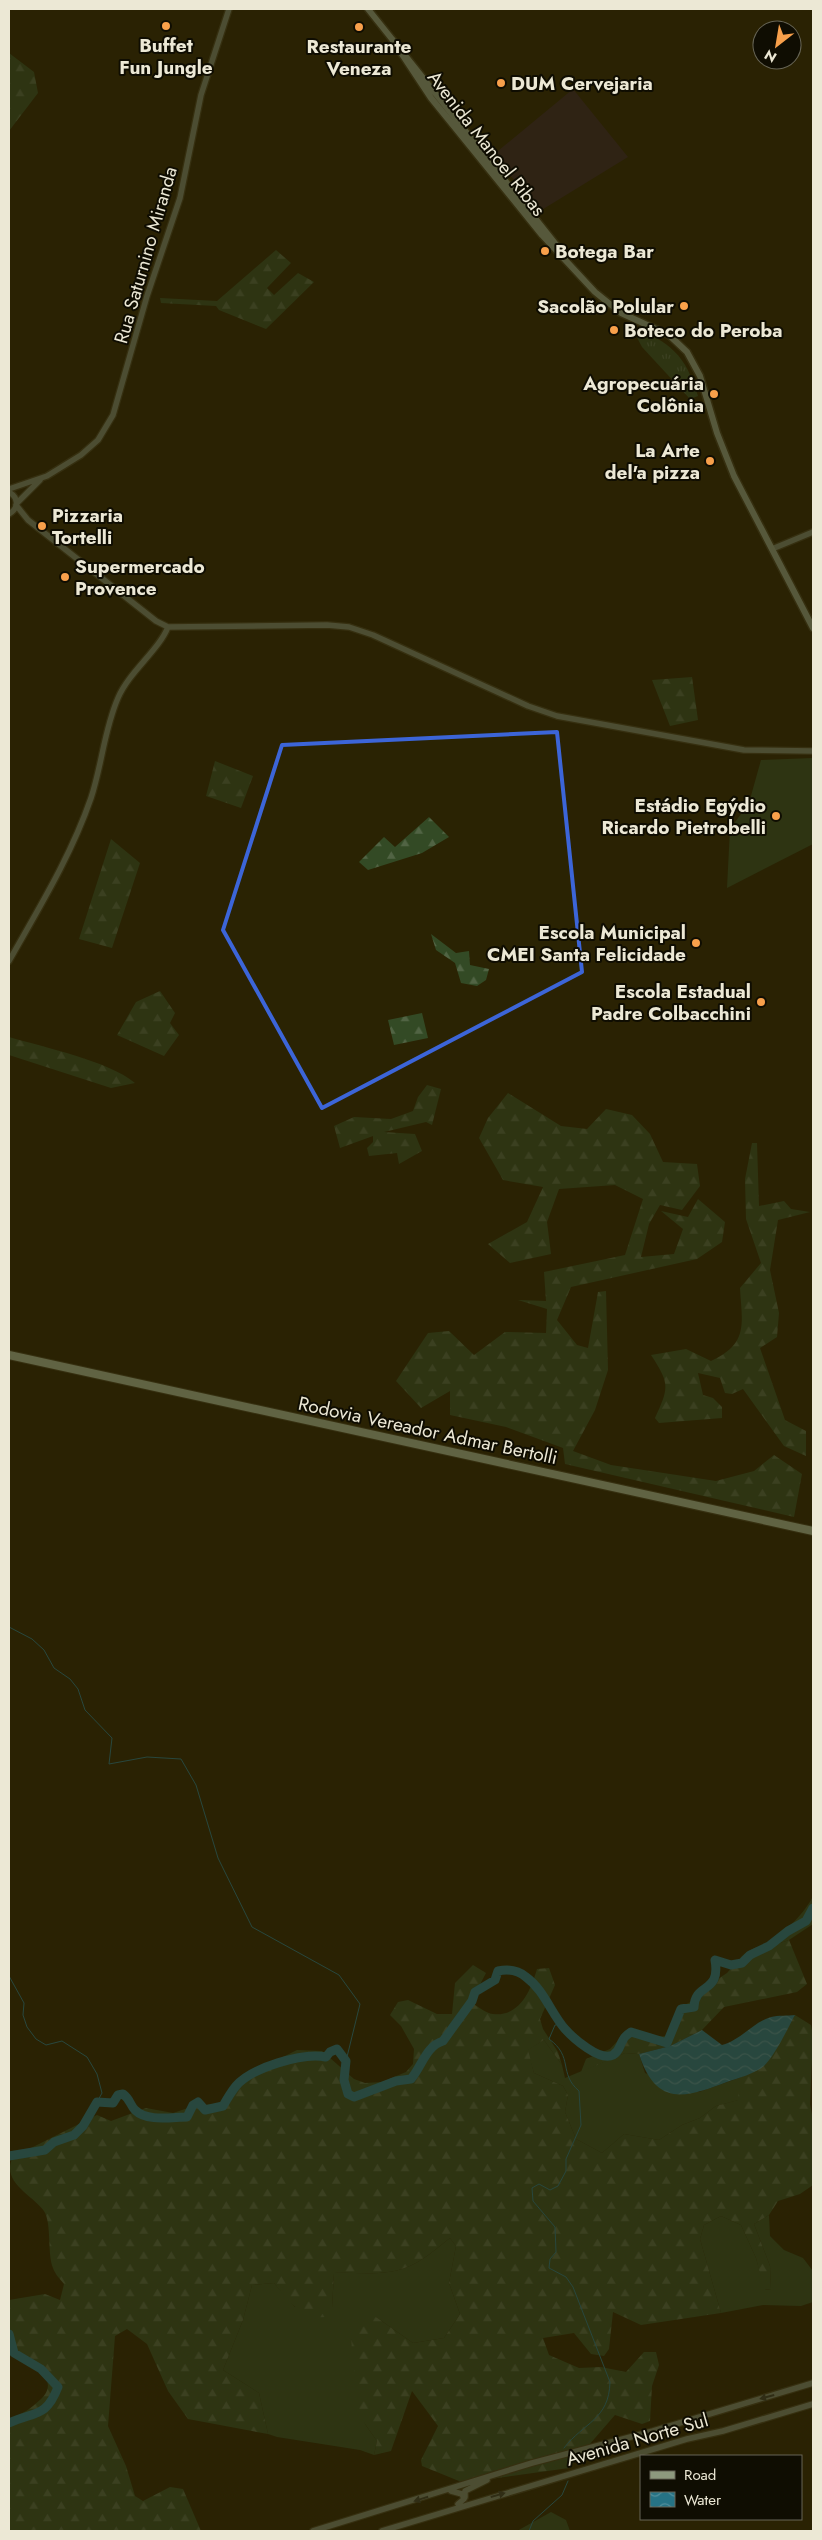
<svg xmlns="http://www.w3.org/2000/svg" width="822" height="2540" font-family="Jost,sans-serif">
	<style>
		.education { fill: #372429 }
		.grass { fill: #334a25 }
		.forest { fill: url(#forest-firs) }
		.park { fill: url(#park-tufts) }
		.water { fill: url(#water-waves) }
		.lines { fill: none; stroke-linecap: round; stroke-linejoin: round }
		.stream { stroke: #267385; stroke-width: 1 }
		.river { stroke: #267385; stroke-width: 9 }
		.secondary-casing { stroke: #453f20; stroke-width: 8 }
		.primary-casing { stroke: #453f20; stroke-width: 9 }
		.highway-casing { stroke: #453f20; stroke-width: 10 }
		.secondary { stroke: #76806a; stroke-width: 5.5 }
		.primary { stroke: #8d997e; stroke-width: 6 }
		.highway { stroke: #a2b190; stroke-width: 8 }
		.oneway { fill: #383b2c }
		.marked { fill: none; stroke: #3c65d8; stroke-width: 4; stroke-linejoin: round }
		.poi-dot { fill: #f8a04b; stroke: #0f0d02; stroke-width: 2 }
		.labels { text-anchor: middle; stroke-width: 4; stroke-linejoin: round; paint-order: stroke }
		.poi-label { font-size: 19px; font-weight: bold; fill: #ece8d5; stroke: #0f0d02; text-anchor: end }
		.street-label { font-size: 19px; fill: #ece8d5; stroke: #0f0d02 }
	</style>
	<defs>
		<pattern id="forest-firs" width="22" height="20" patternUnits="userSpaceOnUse" patternTransform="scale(1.25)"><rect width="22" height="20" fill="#334a25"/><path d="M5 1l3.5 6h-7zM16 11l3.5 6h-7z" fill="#516444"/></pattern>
		<pattern id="park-tufts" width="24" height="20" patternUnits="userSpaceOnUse" patternTransform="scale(1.25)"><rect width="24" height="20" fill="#334a25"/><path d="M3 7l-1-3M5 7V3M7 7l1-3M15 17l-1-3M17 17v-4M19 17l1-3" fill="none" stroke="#516444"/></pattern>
		<pattern id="water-waves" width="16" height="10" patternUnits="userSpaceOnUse" patternTransform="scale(1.25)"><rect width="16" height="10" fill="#267385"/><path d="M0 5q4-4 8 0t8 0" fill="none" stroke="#508e9b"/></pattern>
	</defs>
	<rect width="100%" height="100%" fill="#2a2303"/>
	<!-- education -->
	<path class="education" d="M 573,89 L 628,157 L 540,211 L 493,155 Z"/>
	<!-- grass -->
	<path class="grass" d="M 813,758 L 813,844 L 727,888 L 730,829 L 749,803 L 761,760 Z
		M 813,1896 L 813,1924 L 789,1940 L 742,1956 C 751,1947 760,1948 770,1941 C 786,1931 805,1913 813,1896 Z
		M 544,2040 L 562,2065 L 565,2078 L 625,2053 L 639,2054 L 645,2073 L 699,2092 L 739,2078 L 739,2100 L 716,2106 L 700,2118 L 682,2125 L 659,2140 L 624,2134 L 602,2153 L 576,2139 L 565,2112 L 568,2095 L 563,2086 L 534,2073 L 527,2050 Z
		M 769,2215 L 770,2236 L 784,2250 L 803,2258 L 813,2271 L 813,2302 L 801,2306 L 763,2305 L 721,2313 L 700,2239 L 704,2225 L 721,2216 L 741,2225 L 756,2258 L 765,2290 L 771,2289 L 770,2266 L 754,2224 Z
		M 450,2238 L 456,2246 L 449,2283 L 460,2314 L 444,2338 L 413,2343 L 376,2317 L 351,2340 L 365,2424 L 377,2441 L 374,2455 L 360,2450 L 277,2437 L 268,2434 L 259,2393 L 223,2370 L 243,2320 L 252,2285 L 274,2283 L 295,2307 L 332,2308 L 334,2273 C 359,2272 388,2277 412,2265 C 425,2259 438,2247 450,2238 Z
		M 551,2512 L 566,2520 L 570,2531 L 517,2531 Z"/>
	<!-- forest -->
	<path class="forest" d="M 9,53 L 34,72 L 38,93 L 9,131 Z
		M 276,250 L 291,263 L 267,288 L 274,295 L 298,273 L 314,282 L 266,329 L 219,310 L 216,306 L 161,303 L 160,298 L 217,301 Z
		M 692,677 L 698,720 L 670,726 L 652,680 Z
		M 215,761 L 253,776 L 241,808 L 206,796 Z
		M 429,817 L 449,837 L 422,853 L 368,870 L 359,862 L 384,837 L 395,847 Z
		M 111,839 L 140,863 L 112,948 L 79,939 Z
		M 431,934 L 456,953 L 469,951 L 470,965 L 489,969 L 486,980 L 477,986 L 461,983 L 455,963 L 436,950 Z
		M 160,991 L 175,1013 L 170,1023 L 179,1035 L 164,1056 L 117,1035 L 136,1002 Z
		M 422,1013 L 428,1038 L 394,1045 L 388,1020 Z
		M 9,1037 C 43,1047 109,1061 135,1083 L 111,1088 L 9,1055 Z
		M 427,1085 L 441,1089 L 432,1125 L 426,1122 L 384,1132 L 415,1134 L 422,1151 L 399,1164 L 397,1153 L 369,1156 L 367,1148 L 373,1142 L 373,1136 L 340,1148 L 334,1126 L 354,1117 L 391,1119 L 413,1111 L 418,1097 Z
		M 508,1093 L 561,1126 L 587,1129 L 606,1109 L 632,1115 L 650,1134 L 663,1162 L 697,1164 L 700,1186 L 682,1210 L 660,1205 L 649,1224 L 641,1257 L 674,1254 L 683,1229 L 661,1211 L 688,1217 L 698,1199 L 725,1222 L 722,1242 L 697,1259 L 571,1287 L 557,1320 L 577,1345 L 588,1348 L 598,1292 L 606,1291 L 608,1370 L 595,1410 L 573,1451 L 611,1465 L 716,1481 L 754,1471 L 774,1455 L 802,1474 L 794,1517 L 565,1464 L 563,1448 L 506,1427 L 450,1415 L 450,1391 L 421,1408 L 396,1381 L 428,1333 L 449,1331 L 474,1355 L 505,1332 L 546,1333 L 547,1309 L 518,1300 L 546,1301 L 544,1272 L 625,1255 L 643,1199 L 615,1185 L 559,1189 L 547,1222 L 551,1254 L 510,1263 L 488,1244 L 527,1222 L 543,1187 L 503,1180 L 479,1138 L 488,1118 Z
		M 752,1143 L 757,1143 L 759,1206 L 784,1201 L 791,1209 L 810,1212 L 778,1220 L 770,1270 L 779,1313 L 777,1337 L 760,1348 L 785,1420 L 806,1431 L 806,1456 L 784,1446 L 743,1389 L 732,1394 L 725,1393 L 720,1378 L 698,1373 L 703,1395 L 713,1398 L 722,1407 L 722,1418 L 659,1423 L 655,1418 C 669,1387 670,1384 651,1355 L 686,1349 L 711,1361 C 749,1343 742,1324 740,1288 L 761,1263 L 746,1219 L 745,1179 Z
		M 789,1940 L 807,1984 L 797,1992 L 724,2007 L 702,2030 L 670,2046 L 639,2054 L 625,2053 L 581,2072 L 586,2059 L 610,2049 L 628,2030 L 652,2037 L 667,2036 L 673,2028 L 678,2008 L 701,1997 L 712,1983 L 727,1973 L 742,1956 Z
		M 473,1965 L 486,1973 L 474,1996 L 475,2005 C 480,2008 488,2014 493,2014 C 520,2017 531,1990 537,1969 L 549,1968 L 555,1985 L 540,2019 L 543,2029 L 558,2052 L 562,2065 L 544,2040 L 528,2050 L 534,2073 L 563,2086 L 568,2095 L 565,2112 L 576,2139 L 602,2153 L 624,2134 L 659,2140 L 682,2125 L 700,2118 L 716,2106 L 738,2100 L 739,2078 L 765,2065 L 795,2015 L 811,2025 L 813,2036 L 810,2104 L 813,2120 L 813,2185 L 800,2194 L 778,2201 L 769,2215 L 754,2224 L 770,2266 L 771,2289 L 764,2290 L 756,2258 L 741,2225 L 721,2216 L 704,2225 L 700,2239 L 721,2313 L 641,2325 L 613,2312 L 609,2349 L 604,2356 L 591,2354 L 574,2333 L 543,2338 L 549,2355 L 579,2368 L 601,2367 L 626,2372 L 644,2352 L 656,2352 L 659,2365 L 652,2386 L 650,2421 L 642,2424 L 615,2415 L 569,2468 L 468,2482 L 459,2481 L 422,2466 L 421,2460 L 438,2426 L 412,2391 L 391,2451 L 374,2455 L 377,2441 L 365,2424 L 358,2409 L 351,2340 L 357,2322 L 376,2317 L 413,2343 L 444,2338 L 460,2314 L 449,2283 L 456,2246 L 450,2238 C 438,2247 425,2259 412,2265 C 388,2277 359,2272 334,2273 L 332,2308 L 326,2317 C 300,2319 289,2301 274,2283 L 252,2285 L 243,2320 L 223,2370 L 259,2393 L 268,2434 L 188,2419 L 168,2391 L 147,2344 L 127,2329 L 115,2336 L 108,2426 L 126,2466 L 135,2496 L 143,2501 L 170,2487 L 183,2489 L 201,2531 L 9,2531 L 9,2419 C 23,2414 30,2409 41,2399 C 66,2374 16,2358 9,2339 C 6,2331 9,2309 9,2300 L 45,2294 L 60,2300 L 64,2284 C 60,2279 55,2274 53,2268 C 47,2253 52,2224 44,2211 C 33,2195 0,2182 13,2157 L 97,2115 L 111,2121 L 146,2108 L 173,2113 L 194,2106 L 222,2103 L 232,2097 L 253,2072 L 297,2050 L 322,2051 L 354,2079 L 365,2083 L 382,2082 L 406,2072 L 413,2064 L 414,2049 L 401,2026 L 390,2015 L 398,2002 L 408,2000 L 437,2014 L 452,2014 L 455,1983 Z"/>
	<!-- park -->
	<path class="park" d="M 631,326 C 671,343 685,354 698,396 L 690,399 L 642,347 Z"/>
	<!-- water -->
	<path class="water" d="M 795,2015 C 787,2030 776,2053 765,2065 C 757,2073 738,2078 727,2082 C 685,2098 656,2107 639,2054 L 670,2046 L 702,2030 L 722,2045 C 741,2040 752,2023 771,2017 C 778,2015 788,2016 795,2015 Z"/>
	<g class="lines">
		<!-- stream -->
		<path class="stream" d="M 9,1627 L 32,1639 L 44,1650 L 54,1668 L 70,1679 L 78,1689 L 85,1710 L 112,1738 L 109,1764 L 147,1757 L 181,1759 L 196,1785 L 218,1858 L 252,1927 L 339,1975 L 360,2004 L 346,2061
			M 9,1976 L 24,2003 L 23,2015 L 27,2027 L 36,2039 L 46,2045 L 62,2041 L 87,2057 L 97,2074 L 102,2093 L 97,2102
			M 562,2024 L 555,2025 L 549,2039 C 574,2057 558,2073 579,2091 L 581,2125 L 566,2159 L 566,2171 L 558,2186 L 550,2190 L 539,2184 L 532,2188 L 533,2201 L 555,2227 L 556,2252 L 550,2259 L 549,2268 L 566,2277 L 573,2287 L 610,2382 C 609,2420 584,2422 564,2448
			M 529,2531 L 533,2521 L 562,2495 L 568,2481"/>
		<!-- river -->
		<path class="river" d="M 9,2156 L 45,2150 L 54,2142 L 74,2135 L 83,2126 L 97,2102 L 113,2103 L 118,2095 L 123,2094 C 130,2099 130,2105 135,2110 C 147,2122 172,2117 187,2117 L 193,2105 L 198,2102 L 205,2110 L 223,2106 C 227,2099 231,2092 236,2086 C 251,2068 303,2052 326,2057 L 330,2052 L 337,2049 L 346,2061 L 344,2080 L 348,2094 L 354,2097 L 396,2081 L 411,2079 C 422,2066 426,2046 443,2041 L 472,2001 L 475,1992 L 495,1980 L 498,1971 C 508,1969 518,1970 526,1977 C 544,1990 551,2013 565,2029 C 573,2038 600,2062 613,2055 C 620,2051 619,2046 623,2040 C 624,2037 628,2034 631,2032 L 667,2043 L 681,2009 L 694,2007 C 695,1982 721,1994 715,1960 L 731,1965 L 742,1963 L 750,1955 L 769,1946 L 788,1931 L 806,1921 L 813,1908
			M 9,2334 L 14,2353 L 41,2369 L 58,2387 C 46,2418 35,2411 9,2423"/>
		<defs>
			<path id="secondary" d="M 9,489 L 47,476 L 81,455 L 98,440 L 113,415 L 147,296 L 180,198 L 201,95 L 229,9
				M 9,492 C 19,498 19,508 9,514
				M 17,503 L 40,480
				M 16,505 L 28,520 L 156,621 L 168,627 L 327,625 L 349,627 L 373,635 L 528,706 L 557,716 L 744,750 L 813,751
				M 772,549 L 813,532
				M 9,961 C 39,908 71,856 91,798 C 102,765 104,730 118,698 C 129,672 159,650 168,627
				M 451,2491 L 462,2494 L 464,2499 L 458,2504
				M 465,2497 L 465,2491 L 487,2480
				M 313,2531 L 532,2463 L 653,2431 L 813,2383
				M 382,2531 L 687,2439 L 723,2431 L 813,2404"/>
			<path id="primary" d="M 368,9 L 562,252
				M 392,39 L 431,98 L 542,235 L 595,292 L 621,313 L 669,335 L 687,352 L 700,376 L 717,433 L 734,476 L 813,628"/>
			<path id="highway" d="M 9,1355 L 813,1531"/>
		</defs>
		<!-- secondary casing -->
		<use href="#secondary" class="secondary-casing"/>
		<!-- primary casing -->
		<use href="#primary" class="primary-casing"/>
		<!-- highway casing -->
		<use href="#highway" class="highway-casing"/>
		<!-- secondary -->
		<use href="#secondary" class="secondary"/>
		<!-- primary -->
		<use href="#primary" class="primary"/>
		<!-- highway -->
		<use href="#highway" class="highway"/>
	</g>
	<!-- one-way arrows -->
	<defs><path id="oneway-solid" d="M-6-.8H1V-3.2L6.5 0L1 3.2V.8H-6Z" transform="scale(1.25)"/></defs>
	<g class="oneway">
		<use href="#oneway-solid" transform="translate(767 2397) rotate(165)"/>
		<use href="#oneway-solid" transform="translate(498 2495) rotate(-16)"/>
		<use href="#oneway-solid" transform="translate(421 2499) rotate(163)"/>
	</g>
	<!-- marked area -->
	<path d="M0 0H822V2540H0ZM 557,732 L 582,972 L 322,1108 L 223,930 L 282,745 Z" fill="#2a2303" fill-opacity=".55" fill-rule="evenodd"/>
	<path class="marked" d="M 557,732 L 582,972 L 322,1108 L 223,930 L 282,745 Z"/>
	<!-- markers -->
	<g class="poi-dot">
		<circle cx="166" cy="26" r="5"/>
		<circle cx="359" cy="27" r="5"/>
		<circle cx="501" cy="83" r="5"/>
		<circle cx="545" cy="251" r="5"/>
		<circle cx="684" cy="306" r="5"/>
		<circle cx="614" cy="330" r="5"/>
		<circle cx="714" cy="394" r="5"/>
		<circle cx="710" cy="461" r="5"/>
		<circle cx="42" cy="526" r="5"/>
		<circle cx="65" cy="577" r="5"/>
		<circle cx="776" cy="816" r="5"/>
		<circle cx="696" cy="943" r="5"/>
		<circle cx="761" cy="1002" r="5"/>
	</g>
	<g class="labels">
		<!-- poi labels -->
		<g class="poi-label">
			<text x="166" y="52" text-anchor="middle">Buffet<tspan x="166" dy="22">Fun Jungle</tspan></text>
			<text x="359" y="53" text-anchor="middle">Restaurante<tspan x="359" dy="22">Veneza</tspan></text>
			<text x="511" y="90" text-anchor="start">DUM Cervejaria</text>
			<text x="555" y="258" text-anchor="start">Botega Bar</text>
			<text x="674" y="313">Sacolão Polular</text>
			<text x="624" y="337" text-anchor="start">Boteco do Peroba</text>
			<text x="704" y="390">Agropecuária<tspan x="704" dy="22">Colônia</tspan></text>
			<text x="700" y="457">La Arte<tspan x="700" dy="22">del'a pizza</tspan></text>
			<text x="52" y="522" text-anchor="start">Pizzaria<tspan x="52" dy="22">Tortelli</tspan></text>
			<text x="75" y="573" text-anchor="start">Supermercado<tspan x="75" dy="22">Provence</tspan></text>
			<text x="766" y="812">Estádio Egýdio<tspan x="766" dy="22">Ricardo Pietrobelli</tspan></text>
			<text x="686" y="939">Escola Municipal<tspan x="686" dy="22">CMEI Santa Felicidade</tspan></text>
			<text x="751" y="998">Escola Estadual<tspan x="751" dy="22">Padre Colbacchini</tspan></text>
		</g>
		<!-- street labels -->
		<g class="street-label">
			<text transform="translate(487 143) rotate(52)" y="7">Avenida Manoel Ribas</text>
			<text transform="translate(145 255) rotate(-74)" y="7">Rua Saturnino Miranda</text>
			<text transform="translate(428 1430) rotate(12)" y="7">Rodovia Vereador Admar Bertolli</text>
			<text transform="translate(637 2439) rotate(-16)" y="7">Avenida Norte Sul</text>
		</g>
	</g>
	<!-- border -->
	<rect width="822" height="2540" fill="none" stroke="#ece8d5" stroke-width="20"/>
	<!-- legend -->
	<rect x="640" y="2455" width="162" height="65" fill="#0f0d02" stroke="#676556"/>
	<rect x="650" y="2471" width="25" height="8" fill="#8d997e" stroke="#676556"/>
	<text x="684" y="2480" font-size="15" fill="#ece8d5">Road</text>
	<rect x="650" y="2492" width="25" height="15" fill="url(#water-waves)" stroke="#676556"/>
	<text x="684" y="2505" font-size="15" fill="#ece8d5">Water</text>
	<!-- north arrow -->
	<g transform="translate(777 45) rotate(211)"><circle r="24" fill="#0f0d02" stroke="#676556"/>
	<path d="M0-4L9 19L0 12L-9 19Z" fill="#f8a04b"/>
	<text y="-8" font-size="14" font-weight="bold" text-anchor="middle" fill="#ece8d5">N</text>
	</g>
</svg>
